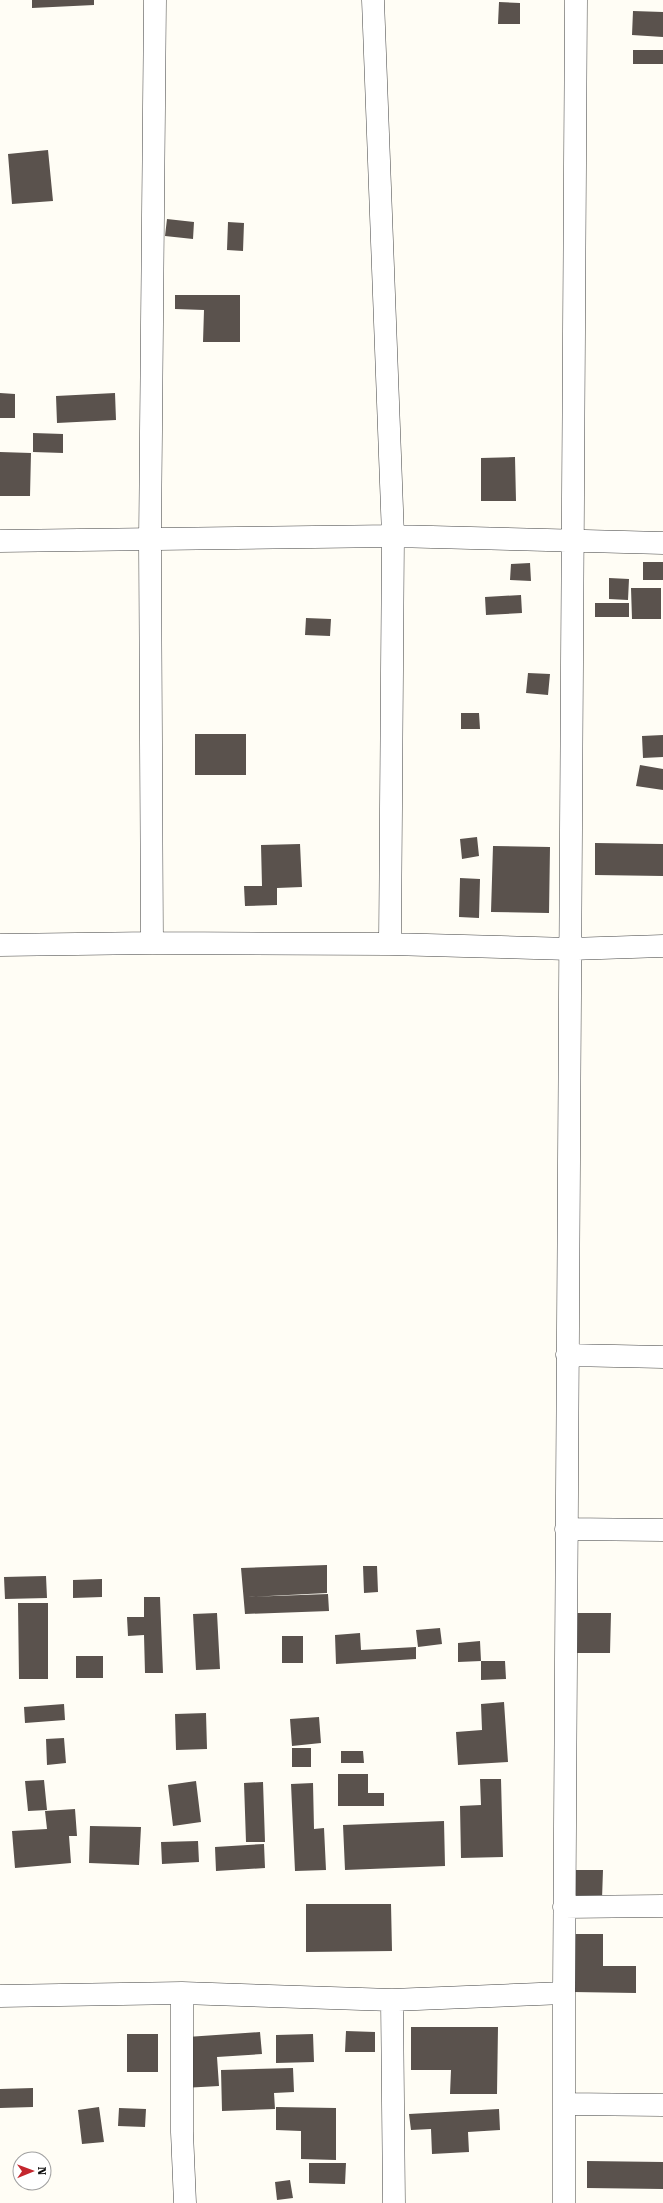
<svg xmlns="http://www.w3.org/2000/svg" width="663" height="2203" font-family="'Roboto Serif',serif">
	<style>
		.building { fill: #5a524d }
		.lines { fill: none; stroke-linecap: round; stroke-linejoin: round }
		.minor-casing { stroke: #444; stroke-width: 23 }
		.minor { stroke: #fff; stroke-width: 22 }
	</style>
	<rect width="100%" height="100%" fill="#fffdf5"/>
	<!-- building -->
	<path class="building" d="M 32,0 L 94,0 L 94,5 L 32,8 Z
		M 499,2 L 520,3 L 520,24 L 498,24 Z
		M 633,11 L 663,12 L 663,37 L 632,35 Z
		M 633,50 L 663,50 L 663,64 L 633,64 Z
		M 48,150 L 53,201 L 12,204 L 8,154 Z
		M 167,219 L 194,222 L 193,239 L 165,236 Z
		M 228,222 L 244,223 L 243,251 L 227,250 Z
		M 175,295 L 240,295 L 240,342 L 203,342 L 204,310 L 175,309 Z
		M 0,393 L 15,394 L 15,418 L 0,418 Z
		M 115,393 L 116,420 L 57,423 L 56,396 Z
		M 33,433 L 63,434 L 63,453 L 33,452 Z
		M 0,452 L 31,453 L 30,496 L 0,496 Z
		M 515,457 L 516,501 L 481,501 L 481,458 Z
		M 643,562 L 663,562 L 663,580 L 643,580 Z
		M 530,563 L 531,581 L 510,580 L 511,564 Z
		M 609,578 L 629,579 L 628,600 L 609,599 Z
		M 631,588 L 661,588 L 661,619 L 632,619 Z
		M 521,595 L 522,613 L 486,615 L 485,597 Z
		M 595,603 L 629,603 L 629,617 L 595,617 Z
		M 306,618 L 331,619 L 330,636 L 305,635 Z
		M 528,673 L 550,674 L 548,695 L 526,693 Z
		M 461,713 L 479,713 L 480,729 L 461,729 Z
		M 195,734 L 246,734 L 246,775 L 195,775 Z
		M 663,735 L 663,757 L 643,758 L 642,736 Z
		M 640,765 L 663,769 L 663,790 L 636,786 Z
		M 477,837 L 479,856 L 462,859 L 460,839 Z
		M 595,843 L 663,844 L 663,876 L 595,875 Z
		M 300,844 L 302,887 L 277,888 L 277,905 L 245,906 L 244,886 L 262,886 L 261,845 Z
		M 493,846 L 550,847 L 549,913 L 491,912 Z
		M 460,878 L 480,879 L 479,918 L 459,917 Z
		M 327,1565 L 327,1593 L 248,1597 L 328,1594 L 329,1611 L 245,1614 L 241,1568 Z
		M 363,1566 L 377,1566 L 378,1592 L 364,1593 Z
		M 46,1576 L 47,1598 L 5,1599 L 4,1577 Z
		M 102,1579 L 102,1597 L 73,1598 L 73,1580 Z
		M 144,1597 L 160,1597 L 163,1673 L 145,1673 L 144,1635 L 128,1636 L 127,1617 L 144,1617 Z
		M 18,1603 L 48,1603 L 48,1679 L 19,1679 Z
		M 217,1613 L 220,1669 L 196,1670 L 193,1614 Z
		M 572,1613 L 611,1613 L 610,1653 L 572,1653 Z
		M 440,1628 L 442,1644 L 418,1647 L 416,1630 Z
		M 360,1633 L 361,1650 L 416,1647 L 416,1659 L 336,1664 L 335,1635 Z
		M 282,1636 L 303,1636 L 303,1663 L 282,1663 Z
		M 480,1641 L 481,1661 L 505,1661 L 506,1679 L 481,1680 L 481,1661 L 458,1662 L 458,1643 Z
		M 76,1656 L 103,1656 L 103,1678 L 76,1678 Z
		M 504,1702 L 508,1762 L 458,1765 L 456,1732 L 482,1730 L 481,1704 Z
		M 64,1704 L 65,1720 L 25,1723 L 24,1707 Z
		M 206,1713 L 207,1749 L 176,1750 L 175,1714 Z
		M 319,1717 L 321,1743 L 292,1746 L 290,1719 Z
		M 64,1738 L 66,1763 L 47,1765 L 46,1739 Z
		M 292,1748 L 311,1748 L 311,1767 L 292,1767 Z
		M 341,1751 L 363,1751 L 364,1763 L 341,1763 Z
		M 338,1774 L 368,1774 L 368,1793 L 384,1793 L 384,1806 L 338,1806 Z
		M 480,1779 L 501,1779 L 503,1857 L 461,1858 L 460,1806 L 481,1805 Z
		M 44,1780 L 47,1810 L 28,1811 L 25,1781 Z
		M 196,1781 L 201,1822 L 173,1826 L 168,1785 Z
		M 263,1782 L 265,1842 L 246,1842 L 244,1783 Z
		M 313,1783 L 314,1829 L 324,1828 L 326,1870 L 295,1871 L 291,1784 Z
		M 75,1809 L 77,1836 L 69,1836 L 71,1863 L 15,1868 L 12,1831 L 47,1829 L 45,1811 Z
		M 444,1821 L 445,1866 L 345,1870 L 343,1825 Z
		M 90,1826 L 141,1827 L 139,1865 L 89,1863 Z
		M 198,1841 L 199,1862 L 162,1864 L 161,1842 Z
		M 264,1844 L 265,1868 L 216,1871 L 215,1847 Z
		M 570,1870 L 603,1870 L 602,1899 L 570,1899 Z
		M 306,1904 L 391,1904 L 392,1951 L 306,1952 Z
		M 574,1934 L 603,1934 L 603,1966 L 636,1966 L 636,1993 L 573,1992 Z
		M 411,2027 L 498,2027 L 497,2094 L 450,2094 L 451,2070 L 411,2070 Z
		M 346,2031 L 375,2032 L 375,2052 L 345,2052 Z
		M 260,2032 L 262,2054 L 217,2057 L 219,2086 L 183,2088 L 187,2037 Z
		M 127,2034 L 158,2034 L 158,2072 L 127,2072 Z
		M 313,2034 L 314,2062 L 276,2063 L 276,2035 Z
		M 293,2068 L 294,2092 L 274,2093 L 275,2109 L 222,2111 L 221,2070 Z
		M 33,2088 L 33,2107 L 0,2108 L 0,2089 Z
		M 99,2107 L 104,2142 L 82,2144 L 78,2110 Z
		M 276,2107 L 336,2108 L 336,2160 L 301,2159 L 301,2131 L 276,2130 Z
		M 119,2108 L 146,2109 L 145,2127 L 118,2126 Z
		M 499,2109 L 500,2130 L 468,2132 L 469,2152 L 432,2154 L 431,2129 L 411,2130 L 409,2114 Z
		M 587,2161 L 663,2162 L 663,2189 L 587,2188 Z
		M 309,2163 L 346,2163 L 345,2184 L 309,2183 Z
		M 290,2180 L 293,2198 L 277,2200 L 275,2182 Z"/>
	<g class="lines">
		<defs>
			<path id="minor" d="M 373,0 L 393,536 L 390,944
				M 0,541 L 393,536 L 663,543
				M 152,943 L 150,540 L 155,0
				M 0,945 L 152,943 L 390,944 L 570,949 L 663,946
				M 567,1355 L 663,1357
				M 566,1529 L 663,1530
				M 564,1907 L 663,1906
				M 182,1993 L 182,2132 L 185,2203
				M 0,1996 L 182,1993 L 392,2000 L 564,1993
				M 392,2000 L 394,2203
				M 564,2104 L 663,2105
				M 564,2203 L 564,1993 L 576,0"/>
		</defs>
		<!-- minor casing -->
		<use href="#minor" class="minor-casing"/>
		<!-- minor -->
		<use href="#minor" class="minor"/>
	</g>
	<!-- north arrow -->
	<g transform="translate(32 2171) rotate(89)"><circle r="19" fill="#ffffff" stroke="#a0a0a0"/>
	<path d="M0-3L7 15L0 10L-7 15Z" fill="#c4262e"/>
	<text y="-6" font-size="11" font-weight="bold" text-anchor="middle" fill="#111111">N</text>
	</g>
</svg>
